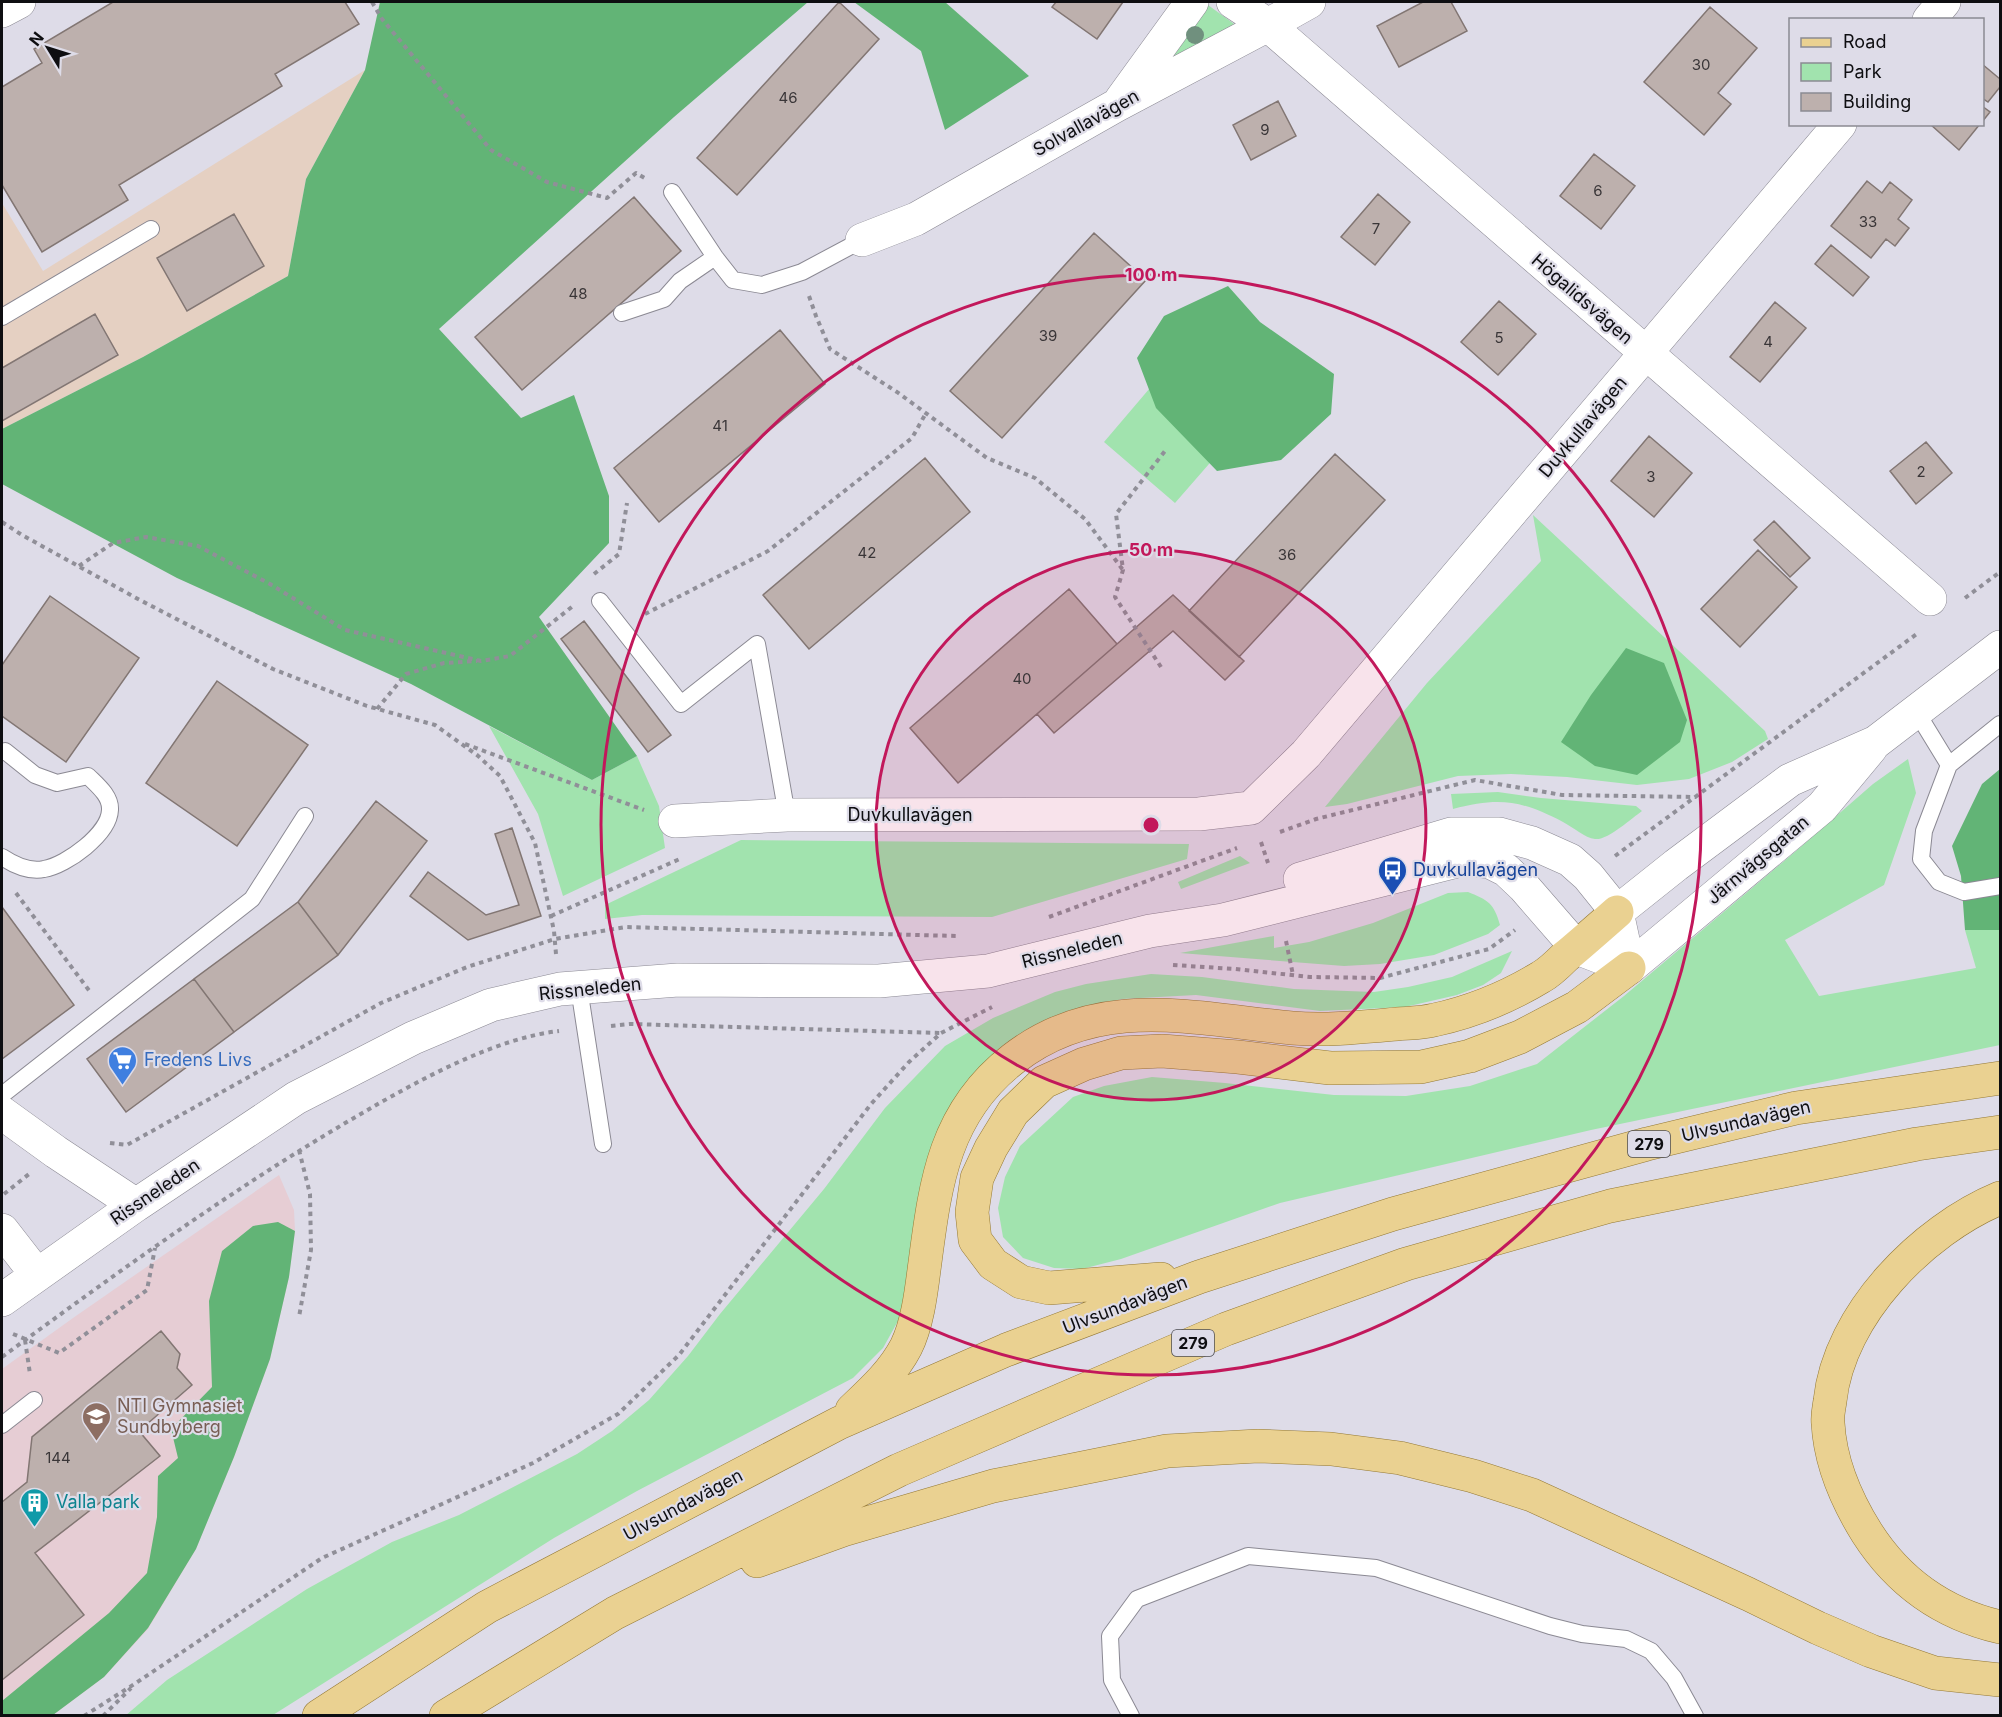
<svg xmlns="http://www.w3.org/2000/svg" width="2002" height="1717" font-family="Inter,sans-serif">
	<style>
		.industrial { fill: #e5d0c2 }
		.education { fill: #e6cdd4 }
		.green { fill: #a1e3ae }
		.forest { fill: #62b476 }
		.building { fill: #bdb0ad; stroke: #827673; stroke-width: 1.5 }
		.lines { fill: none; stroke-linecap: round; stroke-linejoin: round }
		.service-casing { stroke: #8b8993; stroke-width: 18 }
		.minor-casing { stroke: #8b8993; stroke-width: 34 }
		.tertiary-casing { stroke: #8b8993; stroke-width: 34 }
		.primary-casing { stroke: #947935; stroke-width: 34 }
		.path { stroke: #908f98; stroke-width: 4; stroke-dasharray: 4.5 4.5; stroke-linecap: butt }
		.service { stroke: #fff; stroke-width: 16 }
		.minor { stroke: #fff; stroke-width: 33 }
		.tertiary { stroke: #fff; stroke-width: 33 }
		.primary { stroke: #ead191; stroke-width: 33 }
		.tree { fill: #70907e }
		.ring { fill: none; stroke: #c2185b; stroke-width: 3 }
		.labels { text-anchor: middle; stroke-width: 4.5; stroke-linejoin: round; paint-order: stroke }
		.number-label { font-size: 15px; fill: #3a3638 }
		.shield { fill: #dedce8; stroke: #4c4c52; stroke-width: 1.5 }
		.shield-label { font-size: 16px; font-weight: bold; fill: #0e0e11 }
		.street-label { font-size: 18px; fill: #0e0e11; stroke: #dedce8 }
		.transit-label { font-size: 18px; fill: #164399; stroke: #dedce8; text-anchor: start }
		.shop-label { font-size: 18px; fill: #366cbe; stroke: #dedce8; text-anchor: start }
		.education-label { font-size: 18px; fill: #785e54; stroke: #dedce8; text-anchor: start }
		.culture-label { font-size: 18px; fill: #0d838f; stroke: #dedce8; text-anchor: start }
		.centre { fill: #c2185b; stroke: #dedce8; stroke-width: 3 }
		.ring-label { font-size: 18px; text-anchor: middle; font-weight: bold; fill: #c2185b; stroke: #dedce8; stroke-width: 4.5; stroke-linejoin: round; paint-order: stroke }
	</style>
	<rect width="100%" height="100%" fill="#dedce8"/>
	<!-- industrial -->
	<path class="industrial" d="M 365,70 L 306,179 L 288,276 L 143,357 L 2,429 L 2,203 L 43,271 Z"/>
	<!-- education -->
	<path class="education" d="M 279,1175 L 294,1210 L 295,1231 L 289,1277 L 270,1359 L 234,1457 L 196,1549 L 148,1629 L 104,1677 L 53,1715 L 2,1715 L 2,1369 L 73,1318 Z"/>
	<!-- green -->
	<path class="green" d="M 1208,5 L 1237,26 L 1163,63 Z
		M 1184,348 L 1256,410 L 1175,503 L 1104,442 Z
		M 1533,515 L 1765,731 L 1768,739 L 1732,762 L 1689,779 L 1637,785 L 1567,777 L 1511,774 L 1458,776 L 1347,804 L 1325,807 L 1427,683 L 1541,561 Z
		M 489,726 L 592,780 L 637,756 L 659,806 L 665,848 L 563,896 L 538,814 Z
		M 1908,759 L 1916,793 L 1884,885 L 1785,940 L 1819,996 L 1976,968 L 1965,930 L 2000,930 L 2000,1045 L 1591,1130 L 1280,1203 L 1121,1259 L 1082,1269 L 1054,1268 L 1023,1258 L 1003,1237 L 998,1208 L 1005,1177 L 1020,1146 L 1073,1097 L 1104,1086 L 1152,1077 L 1225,1083 L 1334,1095 L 1406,1096 L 1470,1086 L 1537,1064 L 1624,996 L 1796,851 L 1873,784 Z
		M 1498,792 L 1541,798 L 1636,806 L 1642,811 C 1632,818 1607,841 1595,839 C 1585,838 1573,827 1563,822 C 1521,800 1499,797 1453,809 L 1451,794 Z
		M 741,840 L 1189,844 L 1187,859 L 992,917 L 642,915 L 605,919 L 605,905 Z
		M 1240,856 L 1250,863 L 1181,889 L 1178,882 Z
		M 1468,892 C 1488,900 1494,903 1500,925 L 1488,934 L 1434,955 L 1380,964 L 1344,966 L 1180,953 L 1274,936 L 1274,948 L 1309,942 L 1373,923 L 1448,893 Z
		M 1512,951 L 1501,973 L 1483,985 L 1457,995 L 1405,1007 L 1320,1011 L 1196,995 L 1122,999 L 1070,1012 L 951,1108 L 931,1147 L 918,1218 L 910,1293 L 898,1321 L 883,1348 L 853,1378 L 637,1491 L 554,1538 L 273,1715 L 125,1716 L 167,1680 L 307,1589 L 392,1542 L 459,1515 L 577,1454 L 612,1431 L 649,1400 L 688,1356 L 720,1314 L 824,1189 L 885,1108 L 945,1046 L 993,1018 L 1055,992 L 1086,984 L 1151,974 L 1202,977 L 1294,989 L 1374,992 L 1408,987 L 1452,977 Z"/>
	<!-- forest -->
	<path class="forest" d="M 380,2 L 808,2 L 674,117 L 439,329 L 521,418 L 574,395 L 609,496 L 609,543 L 539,617 L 637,756 L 592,780 L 411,684 L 177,578 L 2,484 L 2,429 L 143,357 L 288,276 L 306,179 L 365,70 Z
		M 854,2 L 945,2 L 1029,76 L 945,130 L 921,51 Z
		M 1228,286 L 1260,322 L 1334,374 L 1331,414 L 1281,460 L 1217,471 L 1156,408 L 1137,358 L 1164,316 Z
		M 1626,648 L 1664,663 L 1687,720 L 1680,742 L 1637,775 L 1595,766 L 1561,742 L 1591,695 Z
		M 2000,769 L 2000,930 L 1965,930 L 1961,876 L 1952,846 L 1982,784 Z
		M 278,1222 L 295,1231 L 289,1277 L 270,1359 L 234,1457 L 196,1549 L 148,1628 L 104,1677 L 53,1715 L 2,1715 L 2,1701 L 109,1613 L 147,1573 L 157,1517 L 158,1476 L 178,1458 L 171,1429 L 212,1387 L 209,1301 L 222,1251 L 253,1226 Z"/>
	<!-- building -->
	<path class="building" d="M 113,2 L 345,2 L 359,24 L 275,74 L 282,86 L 119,185 L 128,200 L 42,252 L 2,185 L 2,87 L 42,63 L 34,49 Z
		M 839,2 L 879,39 L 737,195 L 697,158 Z
		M 1056,2 L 1123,2 L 1097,39 L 1052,7 Z
		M 1423,2 L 1451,2 L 1467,31 L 1399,67 L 1377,26 Z
		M 1710,7 L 1757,48 L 1718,93 L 1731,104 L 1704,135 L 1644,82 Z
		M 1982,64 L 2000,79 L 2000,87 L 1988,102 L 1982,98 Z
		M 1278,101 L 1296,136 L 1251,160 L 1233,125 Z
		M 1982,106 L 1990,112 L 1982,122 Z
		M 1930,124 L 1980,124 L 1959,150 Z
		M 1594,154 L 1635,186 L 1601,229 L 1560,196 Z
		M 1867,181 L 1882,193 L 1890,182 L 1912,200 L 1898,219 L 1909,228 L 1895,246 L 1886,239 L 1871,258 L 1831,226 Z
		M 1378,194 L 1410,222 L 1375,265 L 1341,237 Z
		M 634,197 L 681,251 L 522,390 L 475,337 Z
		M 234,214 L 264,266 L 187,311 L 157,258 Z
		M 1094,233 L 1146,280 L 1002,438 L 950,391 Z
		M 1831,245 L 1869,277 L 1853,296 L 1815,264 Z
		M 1499,301 L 1536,334 L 1498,375 L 1461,342 Z
		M 1775,302 L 1806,328 L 1760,382 L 1730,357 Z
		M 95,314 L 118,355 L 2,421 L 2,368 Z
		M 780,330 L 825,384 L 659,522 L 614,468 Z
		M 1649,436 L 1692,473 L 1654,517 L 1611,481 Z
		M 1926,442 L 1952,473 L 1916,504 L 1890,471 Z
		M 1335,454 L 1385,500 L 1239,657 L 1189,611 Z
		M 925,458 L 970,512 L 809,649 L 763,595 Z
		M 1774,521 L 1810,558 L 1790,577 L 1754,540 Z
		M 1758,550 L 1797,587 L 1740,647 L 1701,609 Z
		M 1069,589 L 1117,644 L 958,783 L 910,728 Z
		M 1173,595 L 1244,661 L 1225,680 L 1173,631 L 1054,733 L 1037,714 Z
		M 50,596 L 139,658 L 66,762 L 2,716 L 2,665 Z
		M 584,621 L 671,735 L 648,752 L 561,639 Z
		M 217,681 L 308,745 L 237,846 L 146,783 Z
		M 376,801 L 427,841 L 338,955 L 298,902 Z
		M 512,828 L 541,916 L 468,940 L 410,896 L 428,872 L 486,915 L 519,905 L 495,834 Z
		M 298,902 L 338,955 L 234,1032 L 194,979 Z
		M 2,907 L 74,1005 L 2,1059 Z
		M 194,979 L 234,1032 L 126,1112 L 87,1059 Z
		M 161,1331 L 180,1354 L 177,1368 L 192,1385 L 139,1431 L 160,1456 L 35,1553 L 84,1615 L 2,1680 L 2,1502 L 27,1482 L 32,1437 Z"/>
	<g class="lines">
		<defs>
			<path id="service" d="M 672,192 L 715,257 L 733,280 L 762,285 L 802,272 L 862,240
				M 622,313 L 664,299 L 680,281 L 715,257
				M 2,317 L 151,229
				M 600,601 L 681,704 L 757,644 L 787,815
				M 1916,711 L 1949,765 L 1924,831 L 1921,859 L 1939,882 L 1964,892 L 2000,886
				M 2,752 L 5,751 L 35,775 L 57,783 L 88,776 C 97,785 111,796 110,810 C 109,834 67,865 44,869 C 29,872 14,865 2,857
				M 1949,765 L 2000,724
				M 579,988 L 603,1144
				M 2,1095 L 252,899 L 305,816
				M 2,1425 L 34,1400
				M 1131,1716 L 1112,1680 L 1110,1636 L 1137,1599 L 1248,1556 L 1376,1568 L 1550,1626 L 1582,1634 L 1626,1639 L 1651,1651 L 1674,1678 L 1695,1716"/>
			<path id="minor" d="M 1233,2 L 1268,25 L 1930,599
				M 2,11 L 19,2
				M 1929,20 L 1944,2
				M 1121,100 L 1192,2
				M 862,240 L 916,219 L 1117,105 L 1268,25 L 1309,2
				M 675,821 L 787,815 L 1199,814 L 1251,808 L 1306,754 L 1840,124"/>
			<path id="tertiary" d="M 1300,879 L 1451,834 L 1499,834 L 1532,843 L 1570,860 L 1588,876 L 1617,912 L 1629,968
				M 1617,912 L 1676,865 L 1790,780 L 1876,742 L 2000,647
				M 1629,968 L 1822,807 L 1871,748
				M 2,1113 L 56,1152 L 136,1205
				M 2,1230 L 37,1275
				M 2,1300 L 136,1205 L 296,1098 L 413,1038 L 491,1005 L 560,989 L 678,980 L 879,981 L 988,971 L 1150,931 L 1223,920 L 1465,859 L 1490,862 L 1506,870 L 1524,887 L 1577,948 L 1629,968"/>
			<path id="primary" d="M 2000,1198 C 1923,1230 1839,1314 1830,1401 C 1829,1408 1827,1416 1828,1423 C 1830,1462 1847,1501 1867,1533 C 1899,1583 1944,1614 2000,1627
				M 1161,1279 L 1049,1288 L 1021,1282 L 993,1264 L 975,1240 L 972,1212 L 977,1178 L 991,1148 L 1013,1112 L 1044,1082 L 1084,1064 L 1121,1053 L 1162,1051 L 1238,1057 L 1330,1068 L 1421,1067 L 1470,1056 L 1520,1037 L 1577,1007 L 1629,968
				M 852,1410 C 872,1391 893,1372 906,1347 C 917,1325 921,1294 924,1270 C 935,1187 942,1114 1013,1059 C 1099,992 1194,1019 1292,1028 C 1326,1031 1363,1027 1397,1024 C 1409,1023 1422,1023 1434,1020 C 1471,1012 1508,997 1541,977 C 1550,972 1558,964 1565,957 C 1583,942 1600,927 1617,912
				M 757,1561 L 843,1530 L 993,1486 L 1167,1451 L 1258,1446 L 1331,1449 L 1400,1458 L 1473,1476 L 1532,1495 L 1748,1594 L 1818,1628 L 1871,1651 L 1935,1673 L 2000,1680
				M 319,1716 L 487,1607 L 839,1423 L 1006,1350 L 1199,1277 L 1393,1214 L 1647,1144 L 1796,1108 L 2000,1078
				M 446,1716 L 615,1613 L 899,1470 L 1226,1329 L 1406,1264 L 1610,1206 L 1917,1144 L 2000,1132"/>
		</defs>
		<!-- service casing -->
		<use href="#service" class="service-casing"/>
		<!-- minor casing -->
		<use href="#minor" class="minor-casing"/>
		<!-- tertiary casing -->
		<use href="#tertiary" class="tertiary-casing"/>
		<!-- primary casing -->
		<use href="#primary" class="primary-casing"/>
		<!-- path -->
		<path class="path" d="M 372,2 L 382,19 L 491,150 L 547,182 L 607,198 L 636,173 L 648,180
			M 809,296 L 816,316 L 830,349 L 897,392 L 987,458 L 1035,478 L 1085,519 L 1123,570
			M 2,522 L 22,535 L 138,599 L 273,669 L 367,706 L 435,725 L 477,755 L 500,776 L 535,843 L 554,931 L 556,954
			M 79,566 L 113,543 L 146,537 L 198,546 L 270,584 L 345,630 L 481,661 L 510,656 L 573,606
			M 594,574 L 619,554 L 627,503
			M 1965,598 L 2000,572
			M 645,614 L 768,551 L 912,438 L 926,413
			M 1161,667 L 1115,597 L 1123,570 L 1116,514 L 1165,451
			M 377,709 L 406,674 L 444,663 L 477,661
			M 465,744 L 644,810
			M 1280,832 L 1316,819 L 1475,780 L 1562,795 L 1696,797
			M 1261,842 L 1268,863
			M 1615,856 L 1918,633
			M 16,893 L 91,993
			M 551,916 L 682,858
			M 1049,917 L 1237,848
			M 1286,941 L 1293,975
			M 1173,965 L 1235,969 L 1310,977 L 1380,978 L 1489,949 L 1515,930
			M 611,1026 L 630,1024 L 941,1033
			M 110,1143 L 127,1145 L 381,1003 L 467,967 L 555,939 L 626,927 L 956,936
			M 299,1150 L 310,1194 L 311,1250 L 299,1317
			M 4,1194 L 29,1174
			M 13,1334 L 59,1353 L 147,1290 L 155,1248
			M 25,1340 L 30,1374
			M 2,1357 C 122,1269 242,1182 371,1108 C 425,1077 497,1038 559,1031
			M 84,1716 L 136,1683 L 322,1558 L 533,1463 L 618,1414 L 679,1355 L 871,1104 L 909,1062 L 941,1033 L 992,1007
			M 103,1716 L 131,1688"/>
		<!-- service -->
		<use href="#service" class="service"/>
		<!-- minor -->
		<use href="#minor" class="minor"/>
		<!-- tertiary -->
		<use href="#tertiary" class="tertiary"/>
		<!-- primary -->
		<use href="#primary" class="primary"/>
	</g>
	<!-- trees -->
	<circle class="tree" cx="1195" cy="35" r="9"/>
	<!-- distance rings -->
	<circle cx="1151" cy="825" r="275" fill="#c2185b" fill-opacity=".12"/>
	<g class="ring">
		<circle cx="1151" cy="825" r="275"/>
		<circle cx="1151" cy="825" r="550"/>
	</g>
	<!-- icons -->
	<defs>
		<symbol id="bus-pin" viewBox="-11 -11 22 30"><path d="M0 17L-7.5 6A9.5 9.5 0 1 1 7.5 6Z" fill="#1a4fb4" stroke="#dedce8"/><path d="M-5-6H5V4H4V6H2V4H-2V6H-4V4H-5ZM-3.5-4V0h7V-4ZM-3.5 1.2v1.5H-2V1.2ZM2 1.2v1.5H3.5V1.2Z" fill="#fff"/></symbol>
		<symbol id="supermarket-pin" viewBox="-11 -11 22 30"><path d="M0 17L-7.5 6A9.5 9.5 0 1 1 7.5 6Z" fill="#3f7fe0" stroke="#dedce8"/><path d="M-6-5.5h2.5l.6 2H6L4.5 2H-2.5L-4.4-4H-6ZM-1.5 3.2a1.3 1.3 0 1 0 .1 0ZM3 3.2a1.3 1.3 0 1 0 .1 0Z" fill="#fff"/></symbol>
		<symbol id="school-pin" viewBox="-11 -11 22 30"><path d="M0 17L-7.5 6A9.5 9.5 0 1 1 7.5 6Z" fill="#8d6e63" stroke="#dedce8"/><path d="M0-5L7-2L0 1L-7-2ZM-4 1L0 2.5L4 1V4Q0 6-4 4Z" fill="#fff"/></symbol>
		<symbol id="building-pin" viewBox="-11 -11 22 30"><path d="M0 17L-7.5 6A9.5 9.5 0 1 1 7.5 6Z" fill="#0f9aa8" stroke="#dedce8"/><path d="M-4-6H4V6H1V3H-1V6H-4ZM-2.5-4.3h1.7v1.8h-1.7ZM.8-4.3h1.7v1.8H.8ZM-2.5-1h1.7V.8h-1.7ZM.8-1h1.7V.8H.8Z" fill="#fff"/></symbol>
	</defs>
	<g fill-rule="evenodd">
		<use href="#bus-pin" x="1376" y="854" width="33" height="45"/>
		<use href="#supermarket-pin" x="106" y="1044" width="33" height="45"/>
		<use href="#school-pin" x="80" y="1400" width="33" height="45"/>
		<use href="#building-pin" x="18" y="1486" width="33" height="45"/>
	</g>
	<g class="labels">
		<!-- number labels -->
		<g class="number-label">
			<text x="1701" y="70">30</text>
			<text x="788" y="103">46</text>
			<text x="1265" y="135">9</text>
			<text x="1598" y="196">6</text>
			<text x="1868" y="227">33</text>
			<text x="1376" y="234">7</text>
			<text x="578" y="299">48</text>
			<text x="1048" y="341">39</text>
			<text x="1499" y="343">5</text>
			<text x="1768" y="347">4</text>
			<text x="720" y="431">41</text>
			<text x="1921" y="477">2</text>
			<text x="1651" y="482">3</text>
			<text x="867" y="558">42</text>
			<text x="1287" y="560">36</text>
			<text x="1022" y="684">40</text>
			<text x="58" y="1463">144</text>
		</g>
		<!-- shield labels -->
		<g class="shield">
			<rect x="1628" y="1131" width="42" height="26" rx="4.5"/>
			<rect x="1172" y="1330" width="42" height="26" rx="4.5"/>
		</g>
		<g class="shield-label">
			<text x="1649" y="1150">279</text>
			<text x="1193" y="1349">279</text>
		</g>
		<!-- street labels -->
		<g class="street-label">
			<text transform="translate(1086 123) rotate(-29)" y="6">Solvallavägen</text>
			<text transform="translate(1582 299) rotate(41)" y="6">Högalidsvägen</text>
			<text transform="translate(1583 427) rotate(-50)" y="6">Duvkullavägen</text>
			<text x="910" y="821">Duvkullavägen</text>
			<text transform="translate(1758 860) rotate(-40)" y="6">Järnvägsgatan</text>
			<text transform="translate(1072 950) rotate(-14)" y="6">Rissneleden</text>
			<text transform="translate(590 989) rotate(-6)" y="6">Rissneleden</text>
			<text transform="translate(1746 1121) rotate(-13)" y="6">Ulvsundavägen</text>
			<text transform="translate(155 1192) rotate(-34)" y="6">Rissneleden</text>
			<text transform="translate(1125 1305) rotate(-21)" y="6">Ulvsundavägen</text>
			<text transform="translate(683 1505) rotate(-28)" y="6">Ulvsundavägen</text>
		</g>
		<!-- transit labels -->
		<g class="transit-label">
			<text x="1413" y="876">Duvkullavägen</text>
		</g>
		<!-- shop labels -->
		<g class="shop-label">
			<text x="144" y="1066">Fredens Livs</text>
		</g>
		<!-- education labels -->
		<g class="education-label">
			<text x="117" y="1412">NTI Gymnasiet<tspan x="117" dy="21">Sundbyberg</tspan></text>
		</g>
		<!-- culture labels -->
		<g class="culture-label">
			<text x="56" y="1508">Valla park</text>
		</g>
	</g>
	<circle cx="1151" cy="825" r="9" class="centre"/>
	<g class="ring-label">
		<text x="1151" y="281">100 m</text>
		<text x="1151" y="556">50 m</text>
	</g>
	<!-- border -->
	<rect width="2002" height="1717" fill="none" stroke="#0e0e11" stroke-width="6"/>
	<!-- legend -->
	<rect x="1789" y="18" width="195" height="108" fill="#dedce8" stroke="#8b8a92" stroke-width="1.5"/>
	<rect x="1801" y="38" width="30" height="9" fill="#ead191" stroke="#8b8a92" stroke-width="1.5"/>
	<text x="1843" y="48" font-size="18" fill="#0e0e11">Road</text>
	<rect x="1801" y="63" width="30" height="18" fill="#a1e3ae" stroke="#8b8a92" stroke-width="1.5"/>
	<text x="1843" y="78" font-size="18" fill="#0e0e11">Park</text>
	<rect x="1801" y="93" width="30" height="18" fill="#bdb0ad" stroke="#8b8a92" stroke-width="1.5"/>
	<text x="1843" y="108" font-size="18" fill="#0e0e11">Building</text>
	<!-- north arrow -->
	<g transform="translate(48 48) rotate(308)" stroke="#dedce8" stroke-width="4.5" paint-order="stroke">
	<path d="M0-4.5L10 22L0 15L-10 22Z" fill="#0e0e11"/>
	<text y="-9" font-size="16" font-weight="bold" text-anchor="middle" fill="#0e0e11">N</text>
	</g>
</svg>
